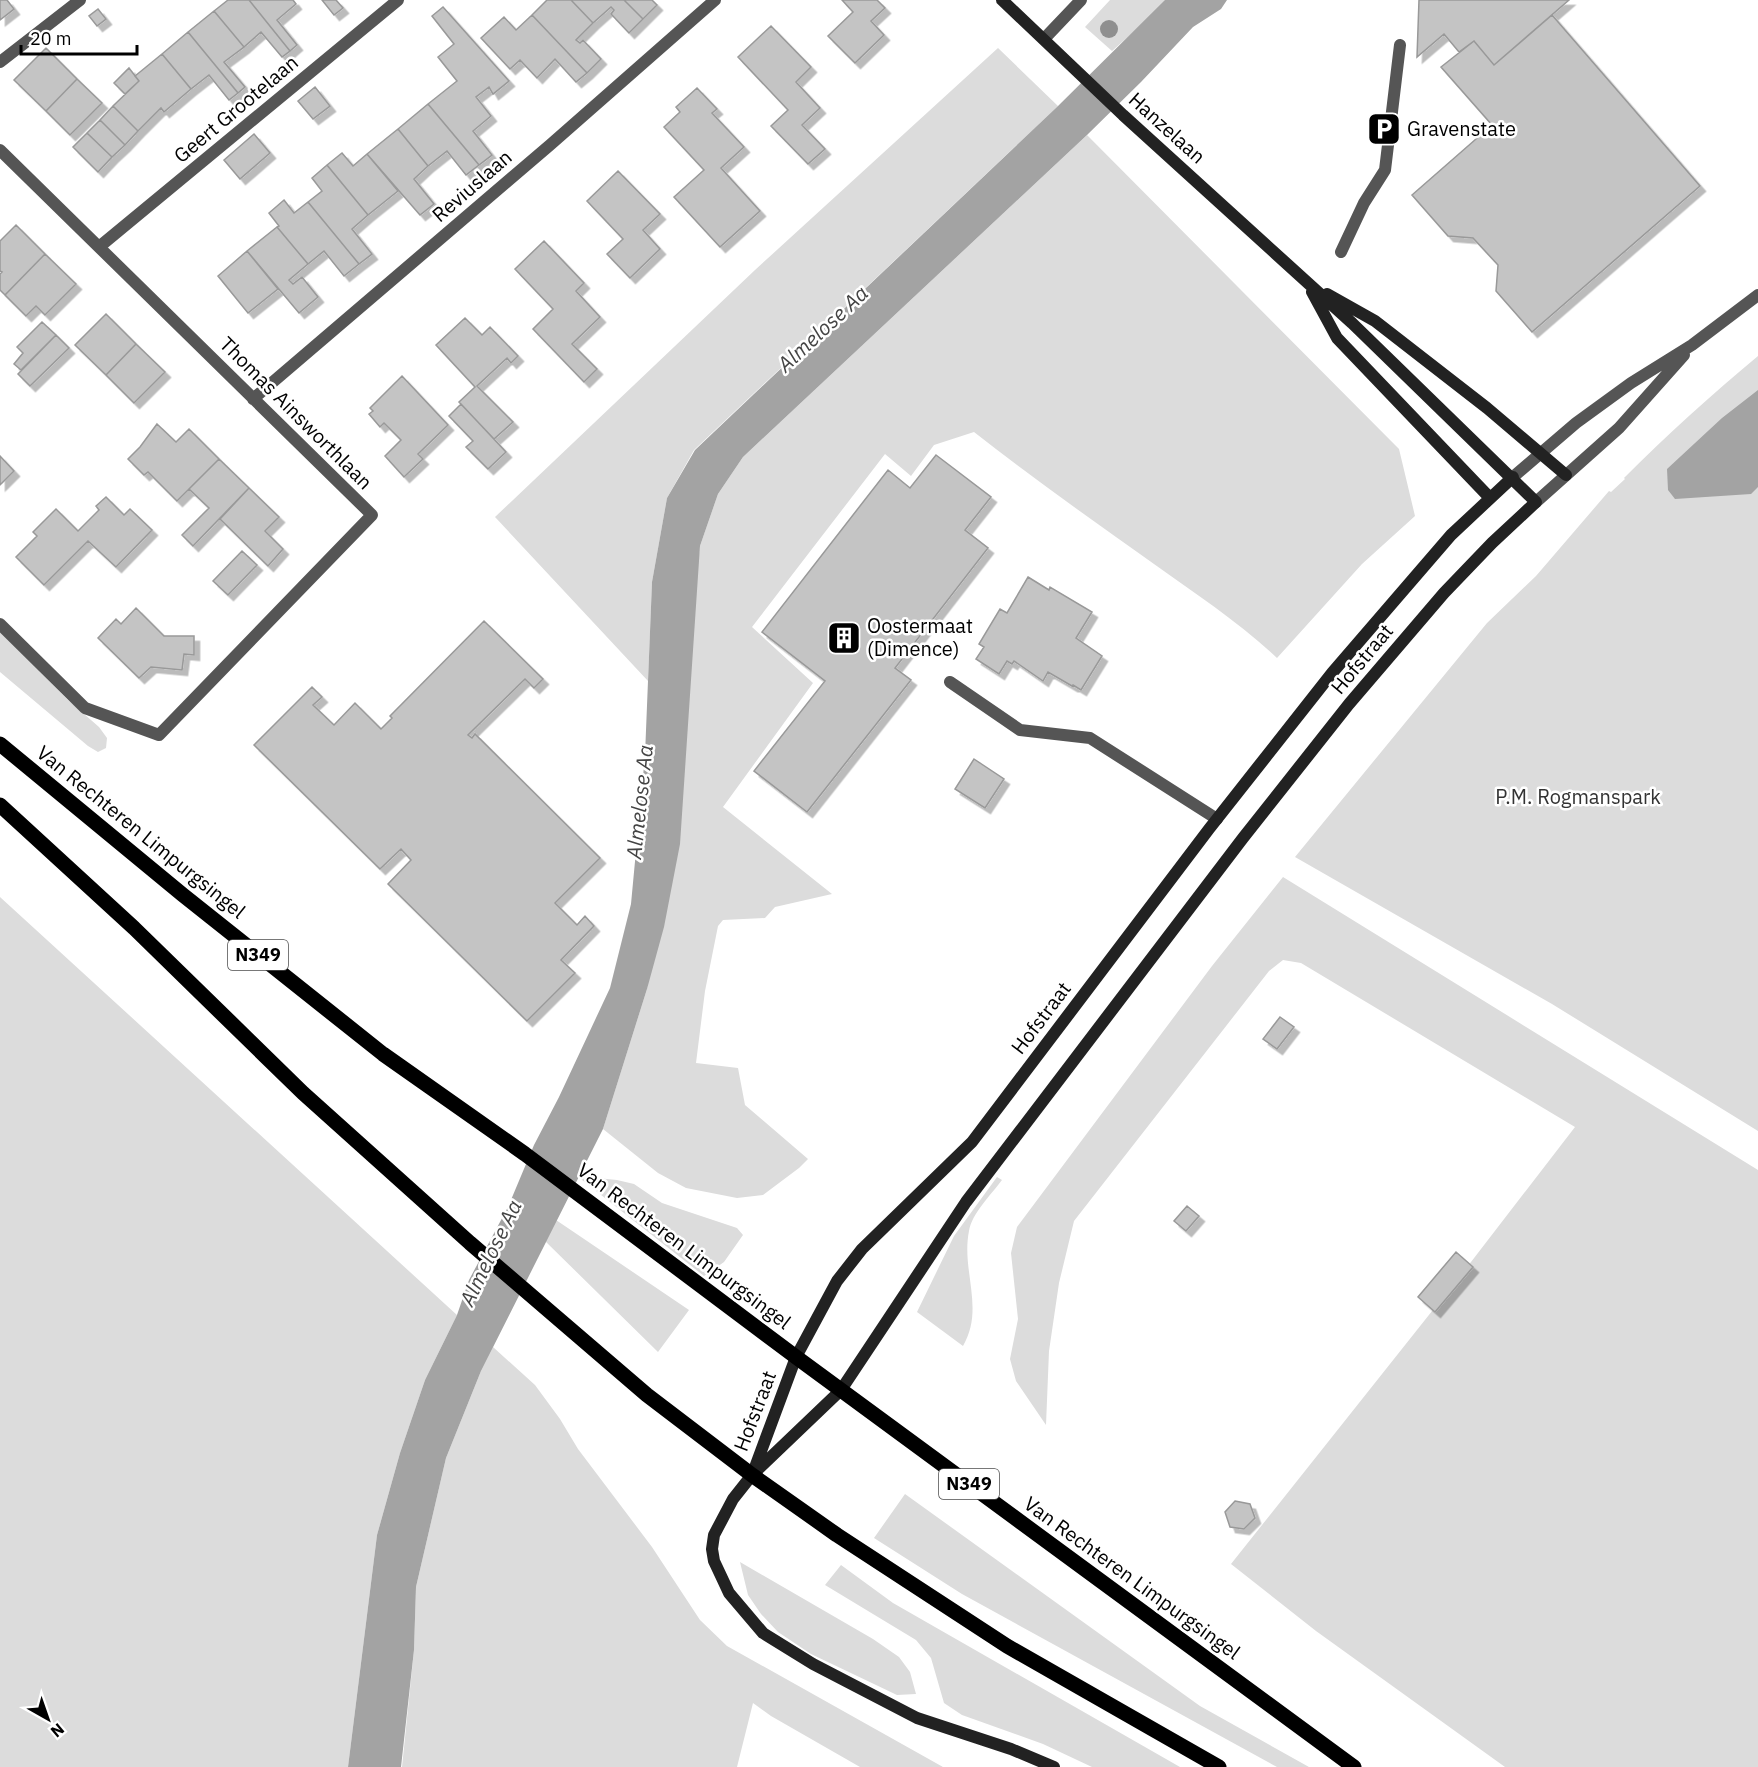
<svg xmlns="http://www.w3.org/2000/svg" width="1758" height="1767" font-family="'IBM Plex Sans',sans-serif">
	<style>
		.green { fill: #dcdcdc }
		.water { fill: #a3a3a3 }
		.building { fill: #c4c4c4; stroke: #999; stroke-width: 1.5; filter: url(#shadow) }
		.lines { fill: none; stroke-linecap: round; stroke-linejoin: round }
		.lane { stroke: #555; stroke-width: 12 }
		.street { stroke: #555; stroke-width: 12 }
		.secondary { stroke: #222; stroke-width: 12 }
		.primary { stroke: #000; stroke-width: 15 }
		.tree { fill: #8f8f8f }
		.labels { text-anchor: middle; stroke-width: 5; stroke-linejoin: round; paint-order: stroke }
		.shield { fill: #fff; stroke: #4c4c4c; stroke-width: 1.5 }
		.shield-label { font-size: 18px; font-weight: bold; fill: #000 }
		.street-label { font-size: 20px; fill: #000; stroke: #fff }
		.poi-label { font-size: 20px; fill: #000; stroke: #fff; text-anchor: start }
		.park-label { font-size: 20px; fill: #333; stroke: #fff }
		.water-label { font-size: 21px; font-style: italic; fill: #444; stroke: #fff }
	</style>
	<defs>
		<filter id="shadow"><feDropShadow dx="5.5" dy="5.5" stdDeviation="0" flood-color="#0004"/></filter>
	</defs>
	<rect width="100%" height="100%" fill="#fff"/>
	<!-- green -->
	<path class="green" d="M 1110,0 L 1169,0 L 1112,51 L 1085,27 Z
		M 998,48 L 1058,106 L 694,450 L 667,498 L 652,582 L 648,681 L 495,517 L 755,270 Z
		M 1087,135 L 1399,449 L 1415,516 L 1362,564 L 1277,658 C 1240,623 1196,594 1154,564 C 1093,521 1033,478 974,432 L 934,445 L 911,476 L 885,454 L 752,627 L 813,683 L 723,807 L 832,894 L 775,907 L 765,918 L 723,920 L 718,926 L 705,991 L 696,1063 L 738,1068 L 745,1105 L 808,1159 L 799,1168 L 763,1195 L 737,1198 L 686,1188 L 658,1173 L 603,1129 L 647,989 L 700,546 L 718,494 L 743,457 Z
		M 1758,356 L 1758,1131 L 1552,1004 L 1295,857 L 1487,623 L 1536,576 L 1609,491 L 1611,492 L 1625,479 L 1624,478 C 1667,435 1711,395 1758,356 Z
		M 0,631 L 68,700 L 99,727 L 107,738 L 106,748 L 98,752 L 88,746 L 0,672 Z
		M 1283,877 L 1758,1170 L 1758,1767 L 1505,1767 L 1316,1631 L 1231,1564 L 1471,1262 L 1575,1127 L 1301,963 L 1283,960 L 1269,971 L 1074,1221 L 1059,1283 L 1049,1351 L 1046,1425 L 1016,1381 L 1010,1359 L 1018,1319 L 1011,1253 L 1017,1227 L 1212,966 Z
		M 0,897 L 457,1315 L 425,1380 L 400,1453 L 377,1535 L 348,1767 L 0,1767 Z
		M 577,1176 L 617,1180 L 634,1184 L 662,1203 L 737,1228 L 743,1235 L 724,1262 L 704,1276 Z
		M 997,1177 L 1002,1180 C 991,1195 972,1213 969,1231 C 961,1271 985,1308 963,1346 L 917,1312 L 954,1236 Z
		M 556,1220 L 689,1310 L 658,1352 L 545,1241 Z
		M 493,1347 L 535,1385 L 560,1419 L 578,1449 L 652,1547 L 700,1620 L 727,1646 L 943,1767 L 860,1767 L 771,1716 L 753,1703 L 737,1767 L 402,1767 L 414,1650 L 416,1587 L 446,1458 L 481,1371 Z
		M 905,1494 L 1200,1706 L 1309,1767 L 1277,1767 L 962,1594 L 874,1538 Z
		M 740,1562 L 873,1639 L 899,1657 L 910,1672 L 916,1694 L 897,1695 L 811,1654 L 778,1632 L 761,1614 L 748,1595 Z
		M 841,1565 L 893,1603 L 1180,1767 L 1092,1767 L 1043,1744 L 962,1715 L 944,1703 L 931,1658 L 916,1640 L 825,1585 Z"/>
	<!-- water -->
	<path class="water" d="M 1165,0 L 1227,0 L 1221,9 L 1193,27 L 1141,82 L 1087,135 L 743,457 L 718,494 L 700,546 L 680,844 L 664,927 L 647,989 L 603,1129 L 481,1371 L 446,1458 L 416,1587 L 414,1650 L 401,1767 L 348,1767 L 377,1535 L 400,1453 L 425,1380 L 457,1315 L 469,1280 L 508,1207 L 534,1145 L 559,1097 L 610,988 L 631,904 L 645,755 L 652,582 L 667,498 L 695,450 L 1058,106 Z
		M 1758,390 L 1758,487 L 1751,494 L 1675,499 L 1668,490 L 1667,469 L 1722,418 Z"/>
	<!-- building -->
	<path class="building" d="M 0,0 L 7,0 L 14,9 L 0,20 Z
		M 228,0 L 249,0 L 290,51 L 282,57 L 261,32 L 244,47 L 214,11 Z
		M 249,0 L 293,0 L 296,4 L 277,20 L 297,45 L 290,51 Z
		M 322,0 L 336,0 L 343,8 L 334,15 Z
		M 547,0 L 571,0 L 593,23 L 576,40 L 580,43 L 583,40 L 601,59 L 587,73 L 532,15 Z
		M 571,0 L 624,0 L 643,19 L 629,33 L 611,14 L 614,10 L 611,7 L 593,23 Z
		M 624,0 L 652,0 L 657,5 L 643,19 Z
		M 842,0 L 877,0 L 885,8 L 871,21 L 884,35 L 855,63 L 828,36 L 853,12 Z
		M 1419,0 L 1569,0 L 1494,65 L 1474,41 L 1459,52 L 1444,34 L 1417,57 Z
		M 443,7 L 509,81 L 493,94 L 489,87 L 476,97 L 491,116 L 473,131 L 492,155 L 479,165 L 428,104 L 457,81 L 438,57 L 454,44 L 432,16 Z
		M 98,9 L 106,19 L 97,26 L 89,16 Z
		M 214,11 L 244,47 L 224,62 L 245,87 L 238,93 L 188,32 Z
		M 532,15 L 587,73 L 576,82 L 555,59 L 537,78 L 520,60 L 510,69 L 481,38 L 504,17 L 516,30 Z
		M 1552,15 L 1700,186 L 1532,332 L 1496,291 L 1498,265 L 1473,238 L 1448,236 L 1412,195 L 1492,125 L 1441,67 L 1474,41 L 1494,65 Z
		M 771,26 L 811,67 L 796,82 L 820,108 L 802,125 L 825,149 L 808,164 L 771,126 L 788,110 L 738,57 Z
		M 188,32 L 238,93 L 229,100 L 209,75 L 191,89 L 162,54 Z
		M 46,48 L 77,79 L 46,111 L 14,80 Z
		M 162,54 L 191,89 L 164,112 L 161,108 L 138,131 L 113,106 L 139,81 L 135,76 Z
		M 129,68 L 139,81 L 125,94 L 114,83 Z
		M 77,79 L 102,103 L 70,135 L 46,111 Z
		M 315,87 L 330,106 L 313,119 L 298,101 Z
		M 697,88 L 717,109 L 712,113 L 744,147 L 721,168 L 760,211 L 720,247 L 674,197 L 704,170 L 664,127 L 680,112 L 676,107 Z
		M 428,104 L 479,165 L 466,175 L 447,151 L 428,166 L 398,129 Z
		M 113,106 L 138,131 L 125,145 L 100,120 Z
		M 100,120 L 125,145 L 112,157 L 87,133 Z
		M 398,129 L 428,166 L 414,179 L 434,204 L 420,215 L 367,154 Z
		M 87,133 L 112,157 L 98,172 L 73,147 Z
		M 254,134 L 270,153 L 240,179 L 224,160 Z
		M 342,153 L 353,166 L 367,154 L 398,191 L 368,215 L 327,165 Z
		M 327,165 L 368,215 L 352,229 L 372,254 L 359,264 L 308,202 L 322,191 L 312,178 Z
		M 618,171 L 660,214 L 643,230 L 660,249 L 630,278 L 607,254 L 623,239 L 587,201 Z
		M 284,200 L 294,213 L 308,202 L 359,264 L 344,276 L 324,251 L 308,264 L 277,227 L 279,226 L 269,213 Z
		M 16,225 L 45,254 L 5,295 L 0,290 L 0,274 L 2,272 L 0,271 L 0,241 Z
		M 277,227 L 308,264 L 289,280 L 293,284 L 302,277 L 318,297 L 299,313 L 247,251 Z
		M 544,241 L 584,283 L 576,291 L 600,317 L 572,344 L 597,369 L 584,382 L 533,329 L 553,309 L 515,269 Z
		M 247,251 L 278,289 L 248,313 L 218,276 Z
		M 45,254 L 76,284 L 45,315 L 36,306 L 26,316 L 5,295 Z
		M 106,314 L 136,344 L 106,375 L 75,345 Z
		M 465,318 L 482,335 L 490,327 L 518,356 L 511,363 L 507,358 L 477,386 L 513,422 L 494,439 L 459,402 L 475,387 L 436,345 Z
		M 42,322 L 56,335 L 21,370 L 14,364 L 23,353 L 17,347 Z
		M 56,335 L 69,348 L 30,386 L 18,374 Z
		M 136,344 L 165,372 L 134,403 L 106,375 Z
		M 402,376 L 448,425 L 418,454 L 423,459 L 404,477 L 385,456 L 401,440 L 384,423 L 380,427 L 369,414 L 373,411 L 370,408 Z
		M 461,404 L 506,452 L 488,469 L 466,447 L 473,441 L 449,416 Z
		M 157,424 L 176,442 L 189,429 L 219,459 L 177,501 L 148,472 L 144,475 L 128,459 L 140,447 Z
		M 936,455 L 991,497 L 965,530 L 988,548 L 895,668 L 911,680 L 807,812 L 754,771 L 825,681 L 762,632 L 888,470 L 910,488 Z
		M 0,456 L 14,471 L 0,485 Z
		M 219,459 L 249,488 L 193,546 L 182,535 L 209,508 L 189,489 Z
		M 249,488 L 279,517 L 265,531 L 283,549 L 268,566 L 220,519 Z
		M 106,497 L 124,515 L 130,509 L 152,530 L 116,567 L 88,541 L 44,585 L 16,557 L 37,536 L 33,532 L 56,509 L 78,531 L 99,510 L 96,506 Z
		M 242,551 L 257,565 L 228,595 L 213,581 Z
		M 1028,577 L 1049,590 L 1050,587 L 1092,612 L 1076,638 L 1102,656 L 1081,690 L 1073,685 L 1072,686 L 1048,672 L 1043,681 L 1014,661 L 1012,664 L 1007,661 L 999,674 L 976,659 L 984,647 L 979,644 L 1000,609 L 1007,613 Z
		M 136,608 L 164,636 L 194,636 L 194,655 L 184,654 L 182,670 L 151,667 L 139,678 L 98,638 L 116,619 L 121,624 Z
		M 484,621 L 543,679 L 534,688 L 525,679 L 468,735 L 472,738 L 475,734 L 600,858 L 555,903 L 577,925 L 585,916 L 594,926 L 561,960 L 575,973 L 527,1021 L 388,884 L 411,860 L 401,849 L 380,869 L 254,745 L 312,687 L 322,697 L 313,705 L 334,725 L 355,703 L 381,729 L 392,718 L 390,716 Z
		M 974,759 L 1004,779 L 985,808 L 955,789 Z
		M 1280,1017 L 1294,1027 L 1277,1049 L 1263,1039 Z
		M 1187,1206 L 1199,1216 L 1186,1231 L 1174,1221 Z
		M 1456,1252 L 1473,1267 L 1435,1312 L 1418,1297 Z
		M 1235,1501 L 1250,1504 L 1255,1518 L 1244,1529 L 1230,1527 L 1225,1512 Z"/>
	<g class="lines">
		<!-- lane -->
		<path class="lane" d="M 1341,252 L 1364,203 L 1385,170 L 1400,45
			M 950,682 L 1020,730 L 1090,738 L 1217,819"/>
		<!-- street -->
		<path class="street" d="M 1044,39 L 1081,0
			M 0,62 L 80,0
			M 0,150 L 372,515 L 159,735 L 85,708 L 0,624
			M 99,247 L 398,0
			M 253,399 L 550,145 L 715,0
			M 1513,477 L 1576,423 L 1631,383 L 1692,345 L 1758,295
			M 1536,502 L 1619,428 L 1684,355"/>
		<!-- secondary -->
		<path class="secondary" d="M 1002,0 L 1123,115 L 1352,323 L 1536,502 L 1492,543 L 1444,593 L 1349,704 L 1243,838 L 966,1202 L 841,1390 L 752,1475 L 733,1499 L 714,1535 L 712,1549 L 714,1561 L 722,1578 L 729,1593 L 763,1633 L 813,1664 L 917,1718 L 1011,1749 L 1054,1767
			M 1312,292 L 1337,338 L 1490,498
			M 1327,294 L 1375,321 L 1487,408 L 1566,475
			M 754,1470 L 796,1357 L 837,1281 L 862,1249 L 972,1142 L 1209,829 L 1332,673 L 1451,535 L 1513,477"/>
		<!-- primary -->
		<path class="primary" d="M 0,744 L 183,895 L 383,1054 L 525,1154 L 796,1357 L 1354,1767
			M 0,805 L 134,928 L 303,1093 L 470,1243 L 647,1395 L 752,1475 L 837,1535 L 1007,1646 L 1219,1767"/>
	</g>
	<!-- trees -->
	<circle class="tree" cx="1109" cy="29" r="9"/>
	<!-- icons -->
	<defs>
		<symbol id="parking-square" viewBox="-11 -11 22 22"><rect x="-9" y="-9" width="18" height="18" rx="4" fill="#000" stroke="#fff"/><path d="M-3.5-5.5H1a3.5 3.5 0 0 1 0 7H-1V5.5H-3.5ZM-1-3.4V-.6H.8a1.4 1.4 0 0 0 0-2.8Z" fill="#fff"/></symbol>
		<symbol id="building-square" viewBox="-11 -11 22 22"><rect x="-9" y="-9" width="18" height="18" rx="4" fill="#000" stroke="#fff"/><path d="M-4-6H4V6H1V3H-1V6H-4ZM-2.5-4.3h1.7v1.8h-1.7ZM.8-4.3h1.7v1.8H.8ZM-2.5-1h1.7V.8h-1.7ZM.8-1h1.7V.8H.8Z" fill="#fff"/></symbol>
	</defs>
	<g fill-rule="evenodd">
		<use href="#parking-square" x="1365" y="110" width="38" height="38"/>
		<use href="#building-square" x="825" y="619" width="38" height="38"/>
	</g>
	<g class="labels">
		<!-- shield labels -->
		<g class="shield">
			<rect x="228" y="940" width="60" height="30" rx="4.5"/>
			<rect x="939" y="1469" width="60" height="30" rx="4.5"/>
		</g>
		<g class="shield-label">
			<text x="258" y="961">N349</text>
			<text x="969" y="1490">N349</text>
		</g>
		<!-- street labels -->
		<g class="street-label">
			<text transform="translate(236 109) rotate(-40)" y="7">Geert Grootelaan</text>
			<text transform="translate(1167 128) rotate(42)" y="7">Hanzelaan</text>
			<text transform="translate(472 186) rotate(-41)" y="7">Reviuslaan</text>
			<text transform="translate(296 413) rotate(45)" y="7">Thomas Ainsworthlaan</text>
			<text transform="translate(1362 659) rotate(-50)" y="7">Hofstraat</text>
			<text transform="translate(141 832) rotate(39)" y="7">Van Rechteren Limpurgsingel</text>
			<text transform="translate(1041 1018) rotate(-53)" y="7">Hofstraat</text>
			<text transform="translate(684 1246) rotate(37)" y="7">Van Rechteren Limpurgsingel</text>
			<text transform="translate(755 1411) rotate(-69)" y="7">Hofstraat</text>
			<text transform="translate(1132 1578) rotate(36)" y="7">Van Rechteren Limpurgsingel</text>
		</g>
		<!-- poi labels -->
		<g class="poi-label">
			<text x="1407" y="136">Gravenstate</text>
			<text x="867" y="633">Oostermaat<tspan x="867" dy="23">(Dimence)</tspan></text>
		</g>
		<!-- park labels -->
		<g class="park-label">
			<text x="1578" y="804">P.M. Rogmanspark</text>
		</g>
		<!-- water labels -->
		<g class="water-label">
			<text transform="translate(823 329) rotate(-43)" y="7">Almelose Aa</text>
			<text transform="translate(640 802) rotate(-84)" y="7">Almelose Aa</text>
			<text transform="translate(491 1253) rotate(-64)" y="7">Almelose Aa</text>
		</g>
	</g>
	<!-- north arrow -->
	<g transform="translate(48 1719) rotate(140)" stroke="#ffffff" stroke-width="4.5" paint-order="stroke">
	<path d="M0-4.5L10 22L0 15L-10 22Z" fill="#000000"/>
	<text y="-9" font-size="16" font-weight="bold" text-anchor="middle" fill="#000000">N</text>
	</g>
	<!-- scale -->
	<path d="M21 45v9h116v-9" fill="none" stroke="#000000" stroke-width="3"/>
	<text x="30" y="45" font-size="18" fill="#000000" stroke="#ffffff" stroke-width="4.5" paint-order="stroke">20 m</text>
</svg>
